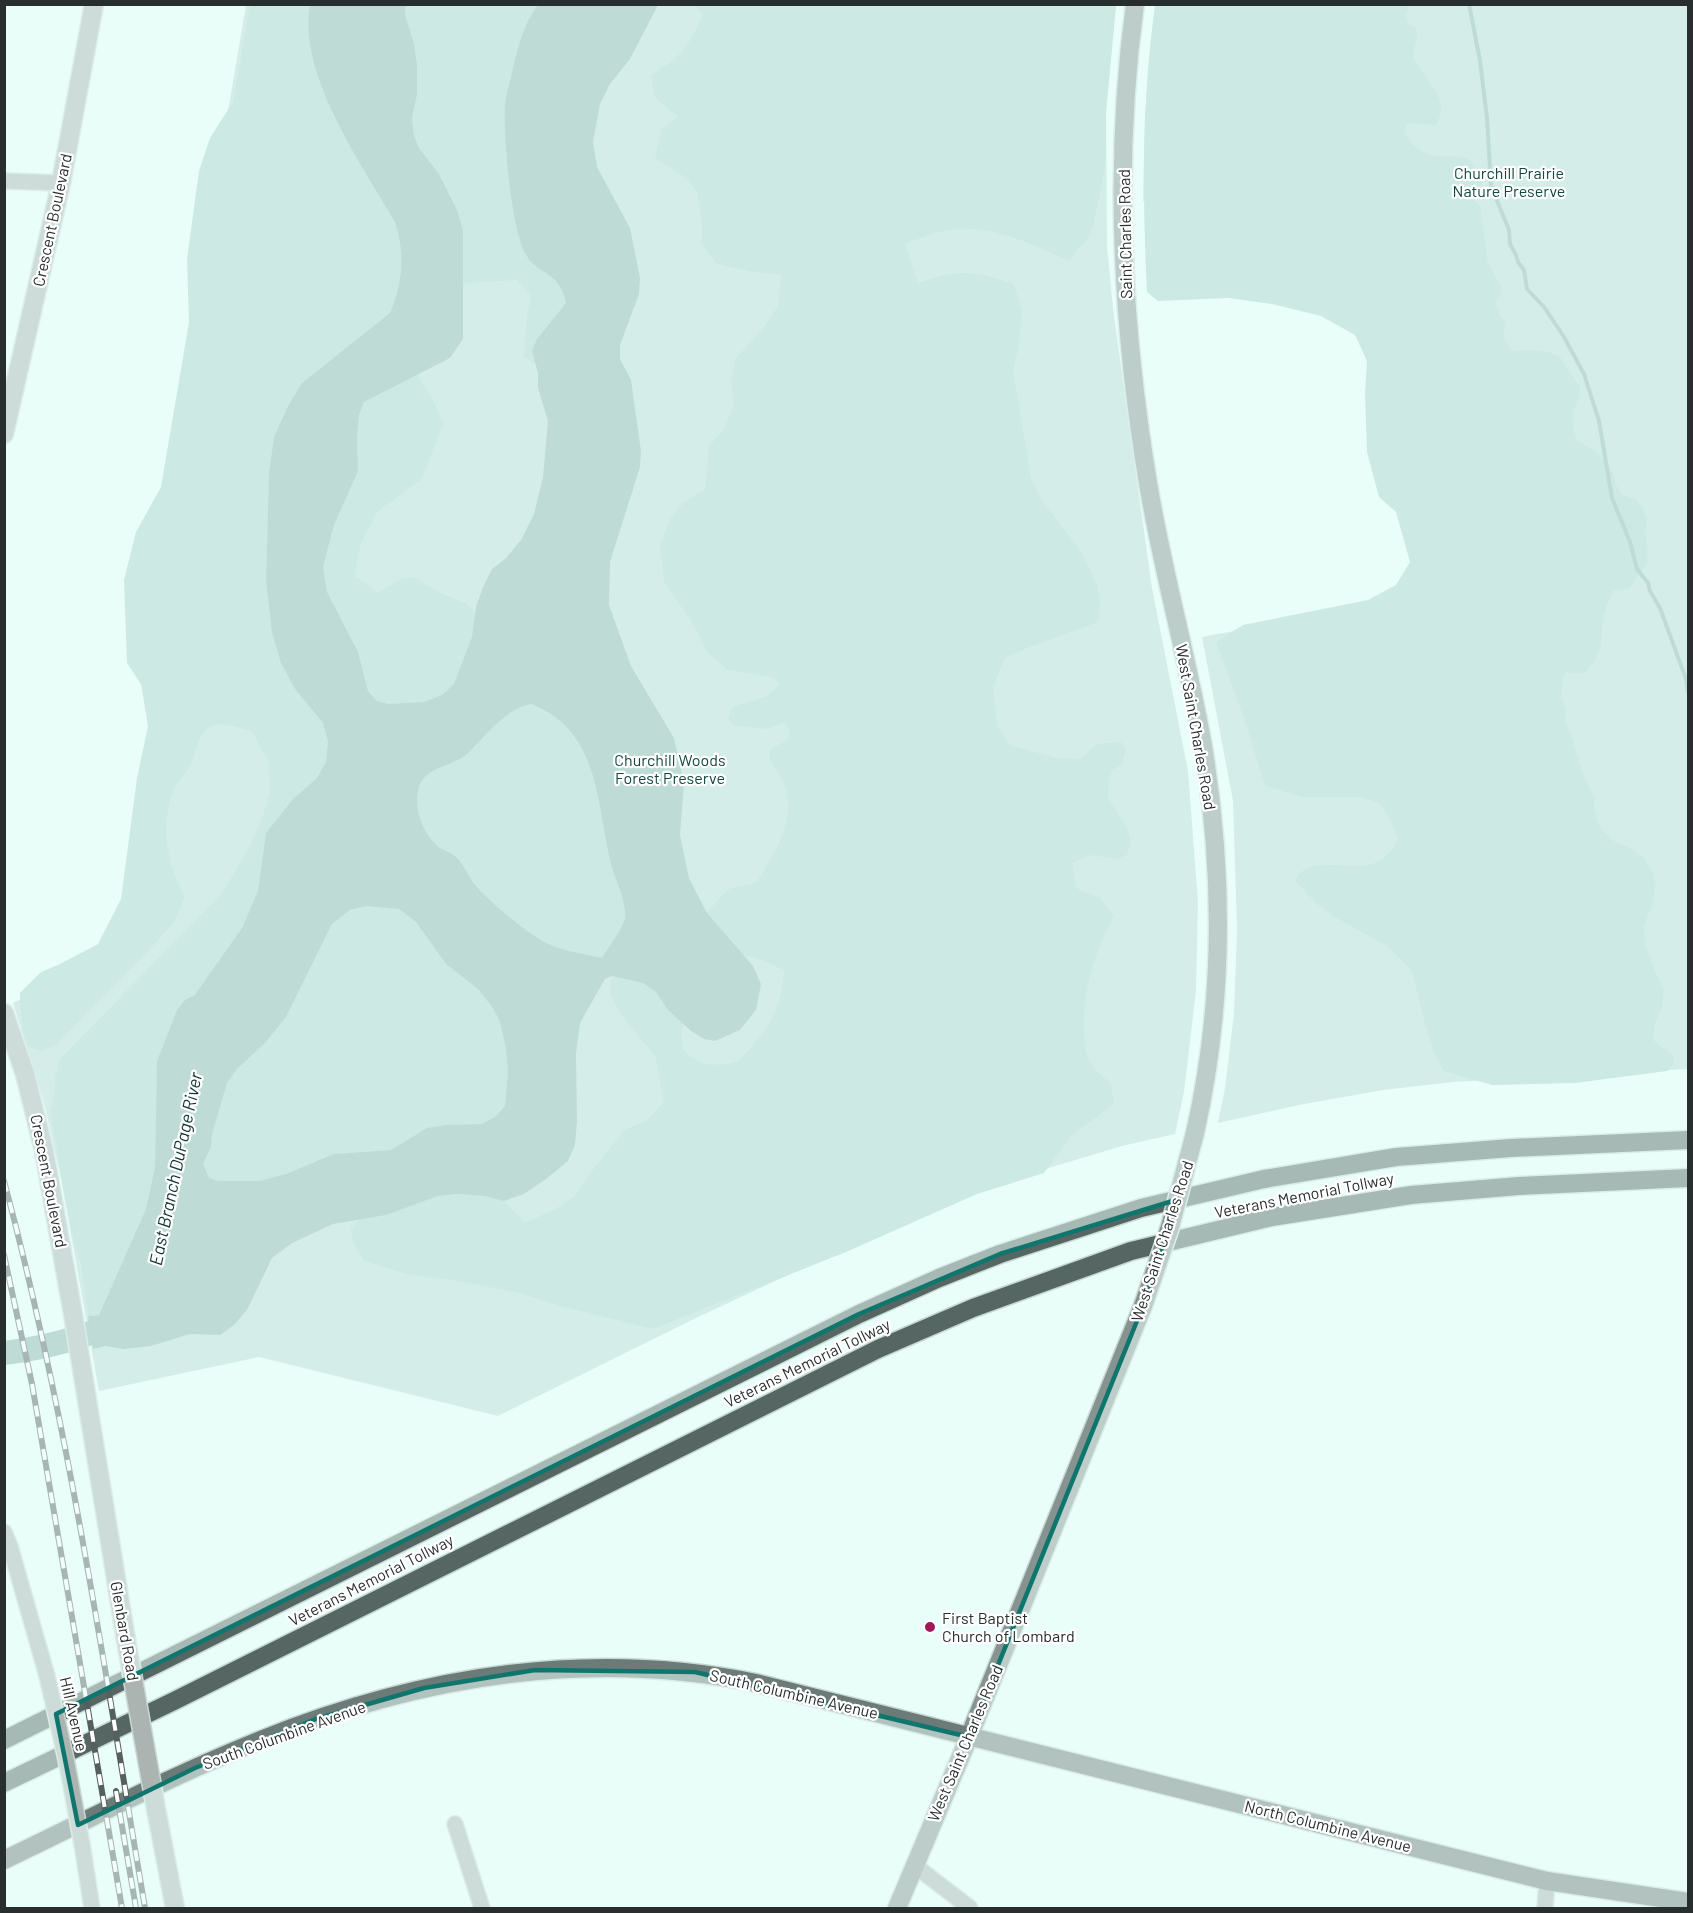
<svg xmlns="http://www.w3.org/2000/svg" width="1693" height="1913" font-family="Barlow,sans-serif">
	<style>
		.green { fill: #bcdad3 }
		.forest { fill: #aad0c7 }
		.water { fill: #8db2a9; fill-rule: evenodd }
		.lines { fill: none; stroke-linecap: round; stroke-linejoin: round }
		.stream { stroke: #8db2a9; stroke-width: 4 }
		.river { stroke: #8db2a9; stroke-width: 24 }
		.minor-casing { stroke: #c7d9d4; stroke-width: 18 }
		.tertiary-casing { stroke: #c7d9d4; stroke-width: 21 }
		.secondary-casing { stroke: #c7d9d4; stroke-width: 21 }
		.primary-casing { stroke: #c7d9d4; stroke-width: 21 }
		.motorway-casing { stroke: #c7d9d4; stroke-width: 21 }
		.minor { stroke: #acb4b2; stroke-width: 15 }
		.tertiary { stroke: #acb4b2; stroke-width: 18 }
		.secondary { stroke: #879390; stroke-width: 18 }
		.primary { stroke: #6d7b78; stroke-width: 18 }
		.motorway { stroke: #566763; stroke-width: 18 }
		.rail-casing { stroke: #555f5d; stroke-width: 6 }
		.rail { stroke: #fff; stroke-width: 4; stroke-dasharray: 11; stroke-linecap: butt }
		.minor-bridge-casing { stroke: #c7d9d4; stroke-width: 18; stroke-linecap: butt }
		.tertiary-bridge-casing { stroke: #c7d9d4; stroke-width: 21; stroke-linecap: butt }
		.secondary-bridge-casing { stroke: #c7d9d4; stroke-width: 21; stroke-linecap: butt }
		.minor-bridge { stroke: #acb4b2; stroke-width: 15 }
		.tertiary-bridge { stroke: #acb4b2; stroke-width: 18 }
		.secondary-bridge { stroke: #879390; stroke-width: 18 }
		.marked { fill: none; stroke: #0f766e; stroke-width: 4.5; stroke-linejoin: round }
		.poi-dot { fill: #a4165a; stroke: #fff; stroke-width: 2 }
		.labels { text-anchor: middle; stroke-width: 4.5; stroke-linejoin: round; paint-order: stroke }
		.park-label { font-size: 16px; fill: #12483e; stroke: #fff }
		.street-label { font-size: 16px; fill: #272e2d; stroke: #fff }
		.poi-label { font-size: 16px; fill: #272e2d; stroke: #fff; text-anchor: start }
		.water-label { font-size: 18px; font-style: italic; fill: #11352f; stroke: #fff }
	</style>
	<rect width="100%" height="100%" fill="#eafef9"/>
	<!-- green -->
	<path class="green" d="M 246,5 L 1116,5 L 1106,112 L 1107,245 L 1113,309 L 1152,588 L 1188,771 L 1198,902 L 1196,991 L 1184,1092 L 1175,1134 L 1122,1146 L 988,1186 L 872,1236 L 694,1319 L 498,1416 L 259,1357 L 99,1391 L 61,1179 L 45,1107 L 13,1003 L 152,940 L 167,651 L 138,644 Z
		M 1155,5 L 1688,5 L 1688,1069 L 1453,1082 L 1383,1090 L 1299,1105 L 1218,1123 L 1225,1088 L 1234,1013 L 1237,930 L 1233,801 L 1202,637 L 1434,594 L 1387,311 L 1143,201 L 1145,113 Z"/>
	<!-- forest -->
	<path class="forest" d="M 250,5 L 310,5 C 297,73 362,165 395,222 C 405,252 403,284 390,313 L 302,383 L 288,406 L 274,437 L 269,473 L 266,580 L 295,689 L 323,723 L 328,741 L 326,762 L 317,778 L 293,799 L 266,833 L 258,891 L 242,928 L 194,996 L 186,999 L 177,1010 L 157,1061 L 155,1167 L 146,1209 L 99,1315 L 88,1316 L 81,1264 L 75,1246 L 67,1208 L 50,1112 L 55,1093 L 55,1079 L 59,1060 L 223,892 L 248,849 L 261,822 L 270,792 L 269,763 L 252,732 C 240,728 221,719 208,728 C 198,736 195,754 191,765 C 186,775 176,782 173,791 C 160,826 167,866 185,897 L 174,922 L 152,947 L 56,1045 L 41,1051 C 36,1049 32,1049 28,1045 C 21,1036 20,1005 20,993 L 41,972 L 58,965 L 98,944 L 121,899 L 137,778 L 148,726 L 141,684 L 127,663 L 124,580 L 136,532 L 161,487 L 189,322 L 187,259 L 199,171 L 210,138 L 233,102 Z
		M 406,5 L 538,5 L 530,16 L 505,104 L 509,179 L 519,238 L 526,256 L 556,280 L 564,292 L 566,303 L 537,339 L 532,351 L 536,365 L 524,356 L 527,317 L 531,296 L 517,280 L 463,283 L 463,230 L 439,174 L 419,148 L 414,136 L 412,118 L 417,95 L 405,15 Z
		M 694,5 L 1116,5 L 1106,112 L 1106,158 L 1101,189 L 1093,226 L 1087,241 L 1077,249 L 1070,261 C 1032,245 992,223 949,230 C 934,232 919,239 905,244 L 918,283 C 959,269 973,270 1014,284 L 1022,310 L 1018,351 L 1013,370 L 1031,478 L 1041,499 L 1082,553 L 1097,585 L 1100,601 L 1098,622 L 1027,648 L 1005,658 L 993,687 L 997,726 L 1010,745 L 1056,758 L 1080,759 L 1097,744 L 1121,742 L 1126,750 L 1122,764 L 1113,770 L 1109,778 L 1108,798 L 1127,827 L 1131,842 L 1127,855 L 1117,859 L 1090,855 L 1072,863 L 1076,888 L 1100,898 L 1114,916 C 1096,951 1083,987 1084,1027 C 1084,1039 1084,1049 1089,1060 C 1093,1069 1103,1077 1111,1083 L 1114,1104 L 1071,1136 L 1044,1173 L 977,1194 L 846,1252 L 653,1329 L 557,1305 L 520,1293 L 453,1280 L 407,1274 L 364,1261 L 353,1242 L 351,1229 L 359,1220 L 386,1215 L 438,1196 L 456,1194 L 485,1196 L 504,1201 L 525,1223 L 557,1208 L 575,1196 L 591,1172 L 624,1130 L 646,1121 L 664,1102 L 655,1056 L 622,1016 L 611,996 L 610,986 L 612,976 L 643,983 L 656,992 L 668,1010 L 684,1025 L 681,1032 L 683,1050 C 688,1054 694,1060 700,1062 C 711,1066 730,1065 740,1060 C 768,1028 781,1014 784,970 L 755,957 L 744,956 L 707,913 L 723,894 L 731,888 L 756,883 C 775,854 800,814 782,779 C 777,768 768,762 769,750 L 789,739 L 790,731 L 784,721 L 769,729 L 734,726 L 728,719 L 732,707 L 767,696 L 779,685 L 773,677 L 728,670 L 707,652 L 692,622 L 664,582 L 660,545 L 670,519 L 683,503 L 705,489 L 709,446 L 724,429 L 734,404 L 731,381 L 736,358 L 763,328 L 778,306 L 781,275 L 753,272 L 717,264 L 702,244 L 702,223 L 697,192 L 686,178 L 655,158 L 661,129 L 678,117 L 655,98 L 651,75 C 682,57 689,46 703,14 Z
		M 1155,5 L 1409,5 L 1406,16 L 1408,24 L 1416,28 C 1420,44 1412,45 1414,57 C 1414,61 1418,65 1420,69 C 1434,89 1449,102 1436,125 L 1407,123 L 1404,133 C 1426,164 1435,153 1468,158 L 1475,169 L 1483,176 L 1481,187 L 1473,194 L 1473,199 L 1480,206 L 1488,263 L 1502,288 L 1501,295 L 1495,301 L 1499,314 L 1505,321 C 1503,336 1502,341 1514,351 L 1534,350 L 1549,352 L 1560,357 L 1580,387 L 1579,397 L 1573,412 L 1573,427 L 1577,440 L 1600,455 L 1613,473 L 1616,485 L 1623,495 L 1636,499 L 1642,507 L 1647,519 L 1645,533 L 1648,550 L 1647,563 L 1629,588 L 1613,591 C 1610,599 1606,606 1604,614 C 1598,642 1608,646 1586,672 L 1576,674 L 1566,672 L 1563,676 L 1561,697 L 1566,710 L 1565,722 L 1571,735 L 1583,774 L 1594,797 L 1594,810 L 1600,828 L 1614,841 L 1632,849 L 1644,858 L 1653,873 L 1656,885 L 1651,908 L 1644,926 L 1645,943 L 1652,964 L 1664,990 L 1662,1006 L 1655,1024 L 1653,1039 C 1659,1048 1667,1048 1674,1056 L 1673,1065 L 1667,1071 L 1575,1083 L 1492,1085 L 1444,1071 L 1434,1053 L 1426,1027 L 1412,971 L 1389,947 L 1340,920 L 1319,906 L 1295,881 C 1297,877 1300,872 1304,870 C 1337,853 1374,887 1398,839 L 1391,821 L 1379,803 L 1361,797 L 1303,797 L 1265,786 L 1245,721 L 1216,642 L 1243,625 L 1368,600 L 1396,585 L 1410,562 L 1396,512 L 1379,497 L 1367,452 L 1365,393 L 1367,361 L 1355,335 L 1321,316 L 1272,304 L 1228,298 L 1158,301 L 1147,292 C 1142,196 1142,100 1155,5 Z
		M 417,375 L 430,394 L 443,423 L 422,479 L 377,512 L 361,543 L 354,575 L 378,593 L 400,579 L 414,577 L 440,593 L 466,603 L 476,613 L 472,637 L 454,684 L 442,695 L 424,702 L 388,704 L 377,701 L 368,691 L 358,652 L 327,592 L 323,567 L 334,525 L 358,471 L 357,438 L 359,415 L 364,402 Z
		M 531,704 C 602,732 596,803 611,864 C 615,881 627,901 625,918 C 623,929 608,948 602,958 C 586,954 568,952 553,946 C 533,939 492,904 477,887 C 469,879 465,865 456,857 C 452,853 445,851 440,848 C 424,835 414,811 418,791 C 423,765 452,768 467,754 C 485,737 506,708 531,704 Z
		M 366,906 L 399,909 L 416,922 L 446,964 L 478,989 L 493,1008 L 500,1023 L 506,1049 L 508,1072 L 505,1106 L 495,1117 L 482,1124 L 446,1125 L 427,1128 L 391,1150 L 334,1154 L 286,1174 L 260,1181 L 218,1181 L 209,1178 L 202,1164 L 211,1147 L 212,1134 L 227,1083 L 237,1069 L 265,1043 L 286,1017 L 332,924 L 350,910 Z"/>
	<!-- water -->
	<path class="water" d="M 310,5 L 406,5 L 405,15 L 414,44 L 417,65 L 417,95 L 412,118 L 414,136 L 419,148 L 439,174 L 457,210 L 463,230 L 463,339 L 450,358 L 364,402 L 359,415 L 357,438 L 358,471 L 334,525 L 323,567 L 327,592 L 358,652 L 368,691 L 377,701 L 388,704 L 424,702 L 442,695 L 454,684 L 472,637 L 476,607 L 483,587 L 492,569 L 505,559 L 521,540 L 534,514 L 543,477 L 548,421 L 538,388 L 538,373 L 532,351 L 537,339 L 566,303 C 560,271 538,275 526,255 C 511,229 503,135 505,104 C 506,96 509,86 511,77 C 517,52 522,26 538,5 L 658,5 L 630,59 L 610,84 L 600,104 L 593,142 L 597,167 L 630,228 L 640,278 L 639,294 L 620,345 L 620,359 L 631,380 L 635,409 L 641,451 L 640,467 L 610,562 L 609,605 L 631,666 L 674,738 L 684,784 L 680,835 L 689,878 L 707,913 L 753,966 L 761,984 L 756,1010 L 740,1030 L 715,1041 L 704,1039 L 691,1031 L 668,1010 L 656,992 L 643,983 L 612,976 L 605,979 L 580,1023 L 576,1054 L 577,1122 L 575,1145 L 568,1161 L 546,1179 L 524,1194 L 504,1201 L 485,1196 L 456,1194 L 438,1196 L 386,1215 L 333,1224 L 292,1243 L 272,1258 L 247,1310 L 234,1325 L 220,1335 L 190,1334 L 151,1346 L 124,1349 L 105,1346 L 93,1349 L 88,1316 L 99,1315 L 146,1209 L 155,1167 L 157,1061 L 177,1010 L 186,999 L 194,996 L 242,928 L 258,891 L 266,833 L 293,799 L 317,778 L 326,762 L 328,741 L 323,723 L 295,689 L 281,663 L 272,632 L 266,580 L 267,547 L 269,473 L 274,437 L 288,406 L 302,383 L 390,313 C 403,284 405,252 395,222 C 362,165 297,73 310,5 ZM 531,704 C 601,731 596,804 611,864 C 615,881 627,901 625,918 C 623,928 608,948 602,958 C 586,954 568,952 553,946 C 533,939 492,904 477,887 C 469,879 465,865 456,857 C 452,853 445,851 440,848 C 424,835 414,811 418,791 C 423,765 452,768 467,754 C 485,737 506,708 531,704 ZM 366,906 L 399,909 L 416,922 L 446,964 L 478,989 L 493,1008 L 500,1022 L 506,1049 L 508,1072 L 505,1106 L 495,1117 L 482,1124 L 446,1125 L 427,1128 L 391,1150 L 334,1154 L 286,1174 L 260,1181 L 218,1181 L 209,1178 L 203,1164 L 211,1147 L 212,1134 L 227,1083 L 237,1069 L 265,1043 L 286,1017 L 332,924 L 350,910 Z"/>
	<g class="lines">
		<!-- stream -->
		<path class="stream" d="M 1469,4 L 1480,61 L 1487,118 L 1491,186 L 1509,230 L 1510,244 L 1516,255 L 1518,262 L 1524,270 L 1527,289 L 1544,307 L 1564,337 L 1584,374 L 1599,421 L 1612,498 L 1630,542 L 1637,569 L 1648,583 L 1650,591 L 1660,608 L 1686,679 L 1688,692"/>
		<!-- river -->
		<path class="river" d="M 4,1353 C 45,1348 83,1338 120,1321"/>
		<defs>
			<path id="minor" d="M 4,181 L 61,183
				M 4,1532 L 10,1546 L 47,1676
				M 455,1824 L 482,1908
				M 82,1844 L 92,1908
				M 914,1865 L 970,1908
				M 1545,1908 L 1547,1881"/>
			<path id="tertiary" d="M 4,434 L 61,183 L 94,4
				M 4,1013 L 25,1074 L 44,1151 L 74,1320 L 126,1640
				M 156,1809 L 175,1908"/>
			<path id="secondary" d="M 1135,4 C 1113,165 1122,330 1149,489 C 1164,577 1189,664 1204,752 C 1224,878 1223,1009 1195,1133
				M 897,1908 L 969,1737 L 1143,1306"/>
			<path id="primary" d="M 4,1860 C 86,1821 167,1778 251,1744 C 413,1677 583,1648 756,1683 L 1547,1881 L 1688,1902"/>
			<path id="motorway" d="M 4,1740 L 859,1314 L 939,1278 L 1000,1254 L 1141,1208 L 1264,1179 L 1396,1157 L 1511,1148 L 1688,1140
				M 4,1783 L 174,1701 L 878,1349 L 973,1308 L 1131,1251 L 1272,1217 L 1411,1195 L 1519,1186 L 1688,1178"/>
		</defs>
		<!-- minor casing -->
		<use href="#minor" class="minor-casing"/>
		<!-- tertiary casing -->
		<use href="#tertiary" class="tertiary-casing"/>
		<!-- secondary casing -->
		<use href="#secondary" class="secondary-casing"/>
		<!-- primary casing -->
		<use href="#primary" class="primary-casing"/>
		<!-- motorway casing -->
		<use href="#motorway" class="motorway-casing"/>
		<!-- minor -->
		<use href="#minor" class="minor"/>
		<!-- tertiary -->
		<use href="#tertiary" class="tertiary"/>
		<!-- secondary -->
		<use href="#secondary" class="secondary"/>
		<!-- primary -->
		<use href="#primary" class="primary"/>
		<!-- motorway -->
		<use href="#motorway" class="motorway"/>
		<defs>
			<path id="rail" d="M 4,1181 C 68,1420 104,1666 145,1908
				M 4,1255 L 32,1384 L 122,1908
				M 116,1791 L 136,1908"/>
		</defs>
		<!-- rail casing -->
		<use href="#rail" class="rail-casing"/>
		<!-- rail -->
		<use href="#rail" class="rail"/>
		<defs>
			<path id="minor-bridge" d="M 47,1676 L 66,1759 L 82,1844"/>
			<path id="tertiary-bridge" d="M 126,1640 L 156,1809"/>
			<path id="secondary-bridge" d="M 1143,1306 L 1170,1227 L 1195,1133"/>
		</defs>
		<!-- minor-bridge casing -->
		<use href="#minor-bridge" class="minor-bridge-casing"/>
		<!-- tertiary-bridge casing -->
		<use href="#tertiary-bridge" class="tertiary-bridge-casing"/>
		<!-- secondary-bridge casing -->
		<use href="#secondary-bridge" class="secondary-bridge-casing"/>
		<!-- minor-bridge -->
		<use href="#minor-bridge" class="minor-bridge"/>
		<!-- tertiary-bridge -->
		<use href="#tertiary-bridge" class="tertiary-bridge"/>
		<!-- secondary-bridge -->
		<use href="#secondary-bridge" class="secondary-bridge"/>
	</g>
	<!-- marked area -->
	<path d="M0 0H1693V1913H0ZM 1179,1199 L 1143,1306 L 969,1737 L 695,1672 L 535,1670 L 424,1688 L 316,1719 L 195,1768 L 78,1825 L 56,1714 L 859,1314 L 1000,1254 Z" fill="#eafef9" fill-opacity=".55" fill-rule="evenodd"/>
	<path class="marked" d="M 1179,1199 L 1143,1306 L 969,1737 L 695,1672 L 535,1670 L 424,1688 L 316,1719 L 195,1768 L 78,1825 L 56,1714 L 859,1314 L 1000,1254 Z"/>
	<!-- markers -->
	<circle class="poi-dot" cx="930" cy="1627" r="6"/>
	<g class="labels">
		<!-- park labels -->
		<g class="park-label">
			<text x="1509" y="179">Churchill Prairie<tspan x="1509" dy="18">Nature Preserve</tspan></text>
			<text x="670" y="766">Churchill Woods<tspan x="670" dy="18">Forest Preserve</tspan></text>
		</g>
		<!-- street labels -->
		<g class="street-label">
			<text transform="translate(52 220) rotate(-78)" y="6">Crescent Boulevard</text>
			<text transform="translate(1125 234) rotate(-91)" y="6">Saint Charles Road</text>
			<text transform="translate(1196 727) rotate(80)" y="6">West Saint Charles Road</text>
			<text transform="translate(49 1181) rotate(79)" y="6">Crescent Boulevard</text>
			<text transform="translate(1304 1195) rotate(-11)" y="6">Veterans Memorial Tollway</text>
			<text transform="translate(1162 1241) rotate(-72)" y="6">West Saint Charles Road</text>
			<text transform="translate(807 1363) rotate(-26)" y="6">Veterans Memorial Tollway</text>
			<text transform="translate(371 1580) rotate(-27)" y="6">Veterans Memorial Tollway</text>
			<text transform="translate(125 1631) rotate(80)" y="6">Glenbard Road</text>
			<text transform="translate(794 1694) rotate(13)" y="6">South Columbine Avenue</text>
			<text transform="translate(74 1714) rotate(77)" y="6">Hill Avenue</text>
			<text transform="translate(284 1735) rotate(-20)" y="6">South Columbine Avenue</text>
			<text transform="translate(965 1743) rotate(-67)" y="6">West Saint Charles Road</text>
			<text transform="translate(1328 1826) rotate(14)" y="6">North Columbine Avenue</text>
		</g>
		<!-- poi labels -->
		<g class="poi-label">
			<text x="942" y="1624">First Baptist<tspan x="942" dy="18">Church of Lombard</tspan></text>
		</g>
		<!-- water labels -->
		<g class="water-label">
			<text transform="translate(176 1169) rotate(-78)" y="6">East Branch DuPage River</text>
		</g>
	</g>
	<!-- border -->
	<rect width="1693" height="1913" fill="none" stroke="#272e2d" stroke-width="12"/>
</svg>
